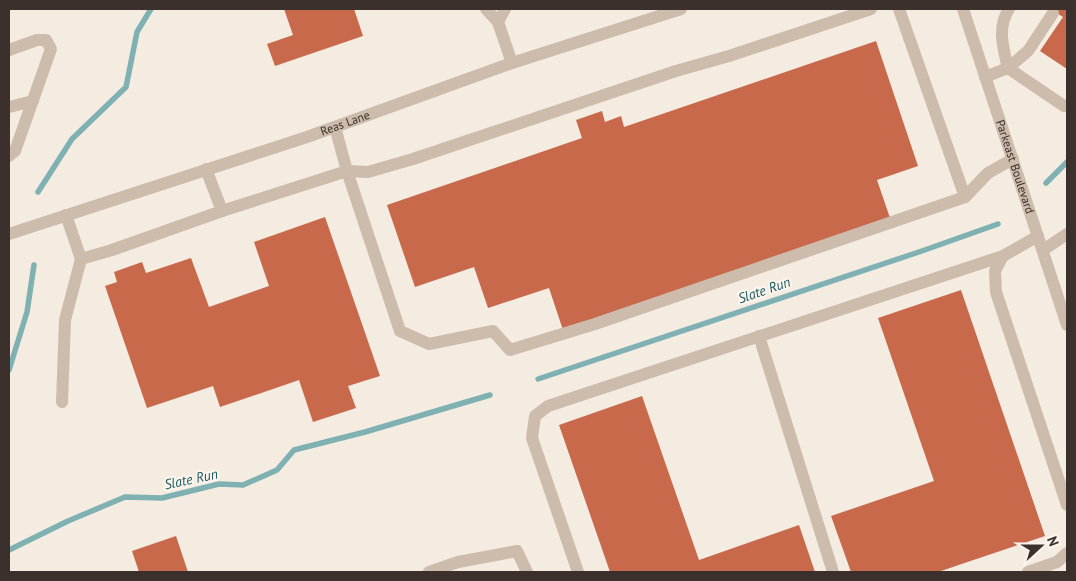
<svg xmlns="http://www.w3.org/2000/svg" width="1076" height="581" font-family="'PT Sans',sans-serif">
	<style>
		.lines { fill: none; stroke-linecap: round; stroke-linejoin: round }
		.stream { stroke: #7fb0b2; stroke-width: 5.5 }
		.building { fill: #c8694b }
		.minor { stroke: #cdbbac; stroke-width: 12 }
		.labels { text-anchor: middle; stroke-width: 4.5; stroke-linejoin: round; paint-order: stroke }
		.street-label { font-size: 12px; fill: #3b302b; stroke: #fbf5ee }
		.water-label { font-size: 14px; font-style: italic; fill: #1f5a5e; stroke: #fbf5ee }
	</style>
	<rect width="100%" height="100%" fill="#f4ebe1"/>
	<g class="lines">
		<!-- stream -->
		<path class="stream" d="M 1046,183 L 1067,162
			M 38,192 L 72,139 L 126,87 L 137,32 L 151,9
			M 9,370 L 27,312 L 34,265
			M 538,379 L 919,252 L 998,224
			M 9,550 L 68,521 L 125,497 L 162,498 L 219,484 L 243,485 L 277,470 L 294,450 L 365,432 L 490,395"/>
	</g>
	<!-- building -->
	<path class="building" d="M 284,9 L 354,9 L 363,36 L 275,66 L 267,44 L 293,35 Z
		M 1050,9 L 1067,9 L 1067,69 L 1040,51 L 1063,17 Z
		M 876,41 L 918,166 L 877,180 L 890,218 L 563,330 L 549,288 L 488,308 L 474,267 L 415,287 L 387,205 L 582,138 L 576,120 L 602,111 L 605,122 L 621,116 L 624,127 Z
		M 325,217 L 380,376 L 348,386 L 356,408 L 313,422 L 299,380 L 220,407 L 213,386 L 147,408 L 105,286 L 117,282 L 114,272 L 142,262 L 146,273 L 191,258 L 209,307 L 269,286 L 254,242 Z
		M 961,290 L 1045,536 L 938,572 L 851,572 L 831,516 L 934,481 L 878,318 Z
		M 642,396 L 699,560 L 799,525 L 815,572 L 610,572 L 559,425 Z
		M 176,536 L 188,572 L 139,572 L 132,551 Z"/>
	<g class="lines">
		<!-- minor -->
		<g class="minor">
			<path d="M 486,9 L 498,22 L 512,63"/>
			<path d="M 871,9 L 729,56 L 676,71 L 413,159 L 368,172 L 347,171 L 400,331 L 429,344 L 493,331 L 510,350 L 595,324 L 965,197 L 988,173 L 1013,159"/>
			<path d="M 899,9 L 965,197"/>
			<path id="s1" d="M 963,9 L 1067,325"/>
			<path d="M 1009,9 C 997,27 1003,48 1008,68 L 1064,106"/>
			<path d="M 498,22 L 505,9"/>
			<path d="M 9,50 L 37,40 L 46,40 L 51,49 L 15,151 L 9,156"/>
			<path d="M 985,77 L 1008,68 L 1028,51 L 1053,13"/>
			<path d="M 9,107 L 33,101"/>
			<path d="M 222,211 L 347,171 L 335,127"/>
			<path d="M 66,215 L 81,259 L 112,250 L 222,211 L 206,169"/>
			<path id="s2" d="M 9,234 L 307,137 L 512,63 L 681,9"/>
			<path d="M 1043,250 L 1067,234"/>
			<path d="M 1003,256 L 995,271 L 996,292 L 1067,505"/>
			<path d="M 759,336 L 833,572"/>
			<path d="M 62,402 L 65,320 L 81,259"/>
			<path d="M 429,572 L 458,562 L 517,551 L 527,572"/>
			<path d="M 578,572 L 532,438 L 535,416 L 548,406 L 1003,256 L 1038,236"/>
			<path d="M 1028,572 L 1057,562 L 1067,553"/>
		</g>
	</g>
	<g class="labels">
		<!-- street labels -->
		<g class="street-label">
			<text dy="4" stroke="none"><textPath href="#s2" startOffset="354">Reas Lane</textPath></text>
			<text dy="4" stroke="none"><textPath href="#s1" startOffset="166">Parkeast Boulevard</textPath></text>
		</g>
		<!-- water labels -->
		<g class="water-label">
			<text transform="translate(764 290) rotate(-19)" y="5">Slate Run</text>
			<text transform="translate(191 479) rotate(-12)" y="5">Slate Run</text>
		</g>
	</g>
	<!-- border -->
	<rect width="1076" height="581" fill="none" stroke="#3b302b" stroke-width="20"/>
	<!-- north arrow -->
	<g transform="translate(1041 546) rotate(69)" stroke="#fbf5ee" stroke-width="4" paint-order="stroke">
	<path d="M0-4L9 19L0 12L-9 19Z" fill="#3b302b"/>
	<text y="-8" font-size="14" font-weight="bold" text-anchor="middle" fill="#3b302b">N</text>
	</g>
</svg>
